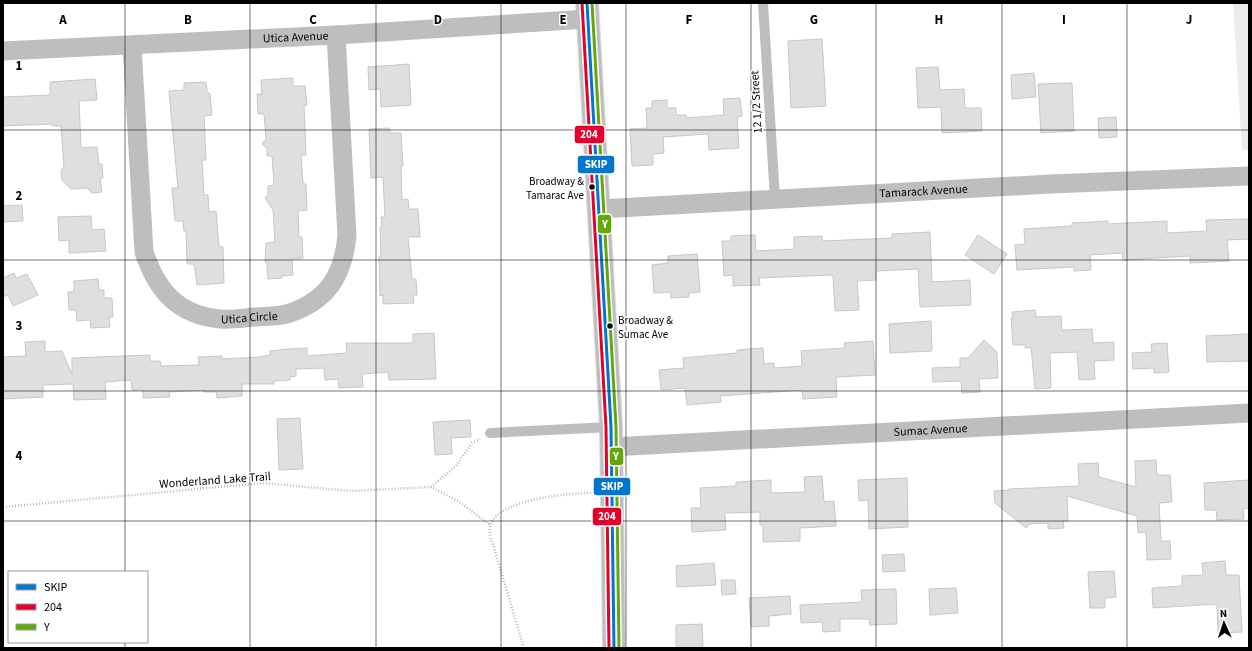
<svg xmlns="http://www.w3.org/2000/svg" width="1252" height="651" font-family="'Source Sans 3',sans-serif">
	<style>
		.green { fill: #ececec }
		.building { fill: #dfdfdf; stroke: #c7c7c7 }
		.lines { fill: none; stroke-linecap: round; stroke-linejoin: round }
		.primary-casing { stroke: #dbdbdb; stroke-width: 24 }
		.path { stroke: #b9b9b9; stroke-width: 2.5; stroke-dasharray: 1 2; stroke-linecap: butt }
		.service { stroke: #bebebe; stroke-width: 10 }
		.minor { stroke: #bebebe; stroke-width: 19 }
		.primary { stroke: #bebebe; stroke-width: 22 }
		.bus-1-casing { stroke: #fff; stroke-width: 6 }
		.bus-2-casing { stroke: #fff; stroke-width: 6 }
		.bus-3-casing { stroke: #fff; stroke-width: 6 }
		.bus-1 { stroke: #0076ce; stroke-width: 3 }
		.bus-2 { stroke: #e4002b; stroke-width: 3 }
		.bus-3 { stroke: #64a70b; stroke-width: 3 }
		.grid { fill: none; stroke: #000; stroke-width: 1; stroke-opacity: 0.55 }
		.bus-dot { fill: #000; stroke: #fff; stroke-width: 1.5 }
		.labels { text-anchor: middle; stroke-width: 3; stroke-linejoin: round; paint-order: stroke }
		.bus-label { font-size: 11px; fill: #000; stroke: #fff; text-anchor: end }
		.street-label { font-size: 12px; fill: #000; stroke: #fff }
		.grid-label { font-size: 13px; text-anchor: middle; font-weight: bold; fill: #000; stroke: #fff; stroke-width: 3; stroke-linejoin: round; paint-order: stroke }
		.line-badge { stroke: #fff; stroke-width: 1.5 }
		.badge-label { font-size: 11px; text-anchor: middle; font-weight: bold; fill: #fff }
	</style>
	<rect width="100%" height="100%" fill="#fff"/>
	<!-- green -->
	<path class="green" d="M 1233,3 L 1249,3 L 1249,150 L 1242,150 Z"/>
	<!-- building -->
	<path class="building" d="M 822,39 L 826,106 L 791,108 L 788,41 Z
		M 409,64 L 411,105 L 381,107 L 380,89 L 369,90 L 368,67 Z
		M 938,67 L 940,90 L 964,89 L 965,108 L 981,108 L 982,131 L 942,133 L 941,107 L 918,108 L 916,68 Z
		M 1034,73 L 1036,97 L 1012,99 L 1011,75 Z
		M 293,78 L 293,86 L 305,86 L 307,105 L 304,106 L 306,155 L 301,155 L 303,184 L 306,184 L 307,210 L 298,211 L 299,237 L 302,237 L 303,258 L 292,259 L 293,275 L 282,276 L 282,278 L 268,279 L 267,264 L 265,262 L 266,243 L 275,242 L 273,210 L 265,198 L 268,195 L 268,186 L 274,185 L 272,156 L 267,156 L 267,148 L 262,144 L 266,139 L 264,114 L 258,114 L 257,94 L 262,94 L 261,80 Z
		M 95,79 L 97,100 L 79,101 L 81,148 L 97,147 L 99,164 L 102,164 L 103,178 L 100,178 L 102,192 L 92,193 L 87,188 L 71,189 L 62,180 L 61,170 L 64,167 L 61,126 L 52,126 L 52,124 L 3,126 L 3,97 L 50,95 L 50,82 Z
		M 206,82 L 207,91 L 210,94 L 212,115 L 204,116 L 206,160 L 202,160 L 204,195 L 208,195 L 209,212 L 216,211 L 219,247 L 223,247 L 224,283 L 197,285 L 194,264 L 187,264 L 186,231 L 184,231 L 183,221 L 175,221 L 172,188 L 178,188 L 169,91 L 184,90 L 184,83 Z
		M 1072,83 L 1074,131 L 1041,133 L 1038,84 Z
		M 740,98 L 742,116 L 737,117 L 739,148 L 709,150 L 708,134 L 663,137 L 664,153 L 653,154 L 653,165 L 632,166 L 630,129 L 647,128 L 646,108 L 652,108 L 652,101 L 667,100 L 667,108 L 676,108 L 676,115 L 686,115 L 687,118 L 724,115 L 723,99 Z
		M 1116,117 L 1117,137 L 1099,138 L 1098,118 Z
		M 389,128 L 390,133 L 401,133 L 403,166 L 401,166 L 402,200 L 408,199 L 409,209 L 418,209 L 420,237 L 408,237 L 412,279 L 416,279 L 417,295 L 413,295 L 414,303 L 383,304 L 383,295 L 380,296 L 379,257 L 381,257 L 380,227 L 382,227 L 381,217 L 385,217 L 383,177 L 371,178 L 369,129 Z
		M 22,205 L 23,221 L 3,222 L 3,206 Z
		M 91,216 L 92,230 L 104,229 L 106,251 L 69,253 L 69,240 L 59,241 L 58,217 Z
		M 1249,219 L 1249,239 L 1227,240 L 1229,261 L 1190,263 L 1190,256 L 1123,260 L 1122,253 L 1090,255 L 1091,270 L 1074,271 L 1074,267 L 1017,270 L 1015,245 L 1025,244 L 1024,229 L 1072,226 L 1072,223 L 1108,221 L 1108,224 L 1167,221 L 1167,233 L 1207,231 L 1206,220 Z
		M 930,232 L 932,282 L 970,280 L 971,305 L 920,307 L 918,269 L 876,271 L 876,280 L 857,281 L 859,310 L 835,311 L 833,275 L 759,278 L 760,285 L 733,286 L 733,275 L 724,276 L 722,241 L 731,241 L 731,236 L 755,235 L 756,251 L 794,249 L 794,237 L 822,236 L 823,241 L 892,238 L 892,234 Z
		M 978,235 L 1007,254 L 994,274 L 965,255 Z
		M 697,254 L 700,292 L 689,293 L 689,297 L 671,298 L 671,292 L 654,293 L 652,265 L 668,263 L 668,256 Z
		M 14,273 L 16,278 L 27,274 L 38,295 L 13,306 L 8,295 L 3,297 L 3,278 Z
		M 98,279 L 99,290 L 104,290 L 104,298 L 112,298 L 113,317 L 109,317 L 110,327 L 91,328 L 90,320 L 77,321 L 76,310 L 69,310 L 68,292 L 74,292 L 74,281 Z
		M 1035,310 L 1036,317 L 1061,316 L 1062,330 L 1092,329 L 1093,343 L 1114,342 L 1114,360 L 1094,361 L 1095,379 L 1079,380 L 1077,352 L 1050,353 L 1051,388 L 1035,389 L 1031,347 L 1025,348 L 1025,345 L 1013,345 L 1011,318 L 1013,318 L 1012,312 Z
		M 931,321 L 932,351 L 890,353 L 889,324 Z
		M 434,333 L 436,379 L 389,380 L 388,372 L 362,374 L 363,387 L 339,388 L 338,379 L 325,380 L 324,368 L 296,369 L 296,376 L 290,377 L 290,380 L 274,381 L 274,384 L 242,384 L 242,396 L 217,398 L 216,392 L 204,392 L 204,390 L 169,392 L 170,397 L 143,398 L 143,390 L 132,390 L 131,380 L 105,382 L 106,399 L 74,400 L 73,384 L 43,385 L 43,397 L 3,399 L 3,357 L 26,356 L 25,342 L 45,341 L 45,352 L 62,351 L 72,374 L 72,358 L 150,355 L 150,361 L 160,361 L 161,366 L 199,365 L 198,357 L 222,356 L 222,359 L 259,357 L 270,355 L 270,351 L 288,349 L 307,348 L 307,356 L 347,353 L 346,343 L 413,343 L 413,334 Z
		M 1249,334 L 1249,361 L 1207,362 L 1206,336 Z
		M 984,340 L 997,352 L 998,378 L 979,379 L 980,392 L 962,393 L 961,381 L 933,382 L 932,368 L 960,367 L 960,358 L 968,358 Z
		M 873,341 L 875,375 L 836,377 L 837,397 L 803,399 L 802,390 L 720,396 L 721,402 L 687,405 L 685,388 L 661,390 L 659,370 L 684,368 L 683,358 L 737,353 L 737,350 L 763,348 L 764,364 L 774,363 L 774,368 L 802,366 L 801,351 L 845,348 L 844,343 Z
		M 1167,343 L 1169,372 L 1154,373 L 1154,368 L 1133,369 L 1132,353 L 1152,352 L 1151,344 Z
		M 300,418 L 303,469 L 279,470 L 277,419 Z
		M 470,420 L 471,437 L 451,438 L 452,454 L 435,455 L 433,422 Z
		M 1156,460 L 1157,475 L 1170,475 L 1172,502 L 1159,503 L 1161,541 L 1170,541 L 1171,559 L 1147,560 L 1146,532 L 1138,533 L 1137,516 L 1067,496 L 1068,521 L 1063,521 L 1064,528 L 1048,529 L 1048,523 L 1030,524 L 1026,528 L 995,503 L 994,491 L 1009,490 L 1009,489 L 1079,486 L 1078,464 L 1098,463 L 1099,477 L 1136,487 L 1135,461 Z
		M 822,476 L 824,502 L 834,501 L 836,526 L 800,528 L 800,541 L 763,542 L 763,525 L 760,525 L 760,512 L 725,513 L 726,530 L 692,532 L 691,508 L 701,508 L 700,488 L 736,486 L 736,482 L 771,480 L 771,493 L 805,492 L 804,477 Z
		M 907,478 L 908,527 L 869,529 L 868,500 L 859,501 L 858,480 Z
		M 1249,480 L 1249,508 L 1243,509 L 1244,519 L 1217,520 L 1216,510 L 1205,510 L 1204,483 Z
		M 904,554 L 905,571 L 883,572 L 882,555 Z
		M 1225,561 L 1226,575 L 1239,575 L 1242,632 L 1218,633 L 1217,604 L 1153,608 L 1152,588 L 1182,586 L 1182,576 L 1203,575 L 1202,563 Z
		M 714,563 L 716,585 L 677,587 L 676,566 Z
		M 1114,571 L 1116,597 L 1105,598 L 1105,608 L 1090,608 L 1088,572 Z
		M 721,580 L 735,580 L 736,594 L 722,595 Z
		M 956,588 L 958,613 L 930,615 L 929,589 Z
		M 896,589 L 897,624 L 870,625 L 869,619 L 840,619 L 840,631 L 823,632 L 822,622 L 801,623 L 800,605 L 862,602 L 861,590 Z
		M 790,596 L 791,614 L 769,616 L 769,626 L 751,627 L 749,598 Z
		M 702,624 L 703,648 L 676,648 L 676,625 Z"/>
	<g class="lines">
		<defs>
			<path id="primary" d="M 587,3 L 611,427 L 614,648"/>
		</defs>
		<!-- primary casing -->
		<use href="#primary" class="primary-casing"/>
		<!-- path -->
		<path class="path" d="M 431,487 L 456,466 L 472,443 L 480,439
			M 3,507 L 262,483 L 351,491 L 431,487 L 458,501 L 490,525
			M 524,648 L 491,538 C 490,534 489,530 490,526 C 497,499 570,493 592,493"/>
		<!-- service -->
		<path class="service" d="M 763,3 L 775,199
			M 490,433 L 611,427"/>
		<!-- minor -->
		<g class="minor">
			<path id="s1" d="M 132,45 L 144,252 C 157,291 178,315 220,319 C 231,320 243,318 254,317 C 265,316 279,317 290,313 C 328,300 343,275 347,236 L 336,35"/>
			<path id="s2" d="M 3,51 L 336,35 L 588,19"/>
			<path id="s3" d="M 599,209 L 1051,184 L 1249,176"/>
			<path id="s4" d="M 611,447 L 1249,413"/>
		</g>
		<!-- primary -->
		<use href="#primary" class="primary"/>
		<defs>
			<path id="bus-1" d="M 587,3 L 611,427 L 614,648"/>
			<path id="bus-2" d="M 582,3 L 606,427 L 609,648"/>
			<path id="bus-3" d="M 592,3 L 616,427 L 619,648"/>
		</defs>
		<!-- bus-1 casing -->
		<use href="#bus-1" class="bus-1-casing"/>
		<!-- bus-2 casing -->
		<use href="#bus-2" class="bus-2-casing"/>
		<!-- bus-3 casing -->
		<use href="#bus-3" class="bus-3-casing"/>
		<!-- bus-1 -->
		<use href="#bus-1" class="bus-1"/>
		<!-- bus-2 -->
		<use href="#bus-2" class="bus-2"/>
		<!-- bus-3 -->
		<use href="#bus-3" class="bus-3"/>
	</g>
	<!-- grid -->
	<path class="grid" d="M 125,3 L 125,572M 250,3 L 250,648M 376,3 L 376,648M 501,3 L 501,648M 626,3 L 626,648M 751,3 L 751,648M 876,3 L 876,648M 1002,3 L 1002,648M 1127,3 L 1127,648M 3,130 L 1249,130M 3,260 L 1249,260M 3,391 L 1249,391M 3,521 L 1249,521M 125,642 L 125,648"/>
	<!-- markers -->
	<g class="bus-dot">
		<circle cx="592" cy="187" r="3.5"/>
		<circle cx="610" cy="326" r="3.5"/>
	</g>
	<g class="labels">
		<!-- bus labels -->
		<g class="bus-label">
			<text x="584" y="185">Broadway &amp;<tspan x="584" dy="14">Tamarac Ave</tspan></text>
			<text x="618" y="324" text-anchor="start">Broadway &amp;<tspan x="618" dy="14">Sumac Ave</tspan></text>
		</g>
		<!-- street labels -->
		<g class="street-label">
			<text dy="4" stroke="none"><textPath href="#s2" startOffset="293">Utica Avenue</textPath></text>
			<text transform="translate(756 102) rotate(-93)" y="4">12 1/2 Street</text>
			<text dy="4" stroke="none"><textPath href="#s3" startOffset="325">Tamarack Avenue</textPath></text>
			<text dy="4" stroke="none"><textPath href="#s1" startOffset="345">Utica Circle</textPath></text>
			<text dy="4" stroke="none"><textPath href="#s4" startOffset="320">Sumac Avenue</textPath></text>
			<text transform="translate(215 480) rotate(-4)" y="4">Wonderland Lake Trail</text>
		</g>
	</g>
	<g class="grid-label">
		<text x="63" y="24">A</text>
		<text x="188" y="24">B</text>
		<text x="313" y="24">C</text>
		<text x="438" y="24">D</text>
		<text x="563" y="24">E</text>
		<text x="689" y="24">F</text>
		<text x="814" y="24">G</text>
		<text x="939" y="24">H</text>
		<text x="1064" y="24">I</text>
		<text x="1189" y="24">J</text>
		<text x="19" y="70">1</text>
		<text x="19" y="200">2</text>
		<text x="19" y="330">3</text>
		<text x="19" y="460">4</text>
	</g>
	<g class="line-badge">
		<rect x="574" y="125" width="31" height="19" rx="4" fill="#e4002b"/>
		<rect x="577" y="155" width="38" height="19" rx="4" fill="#0076ce"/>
		<rect x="597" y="214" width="15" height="20" rx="4" fill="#64a70b"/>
		<rect x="609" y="447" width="15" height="19" rx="4" fill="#64a70b"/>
		<rect x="593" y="477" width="38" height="19" rx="4" fill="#0076ce"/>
		<rect x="592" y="507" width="30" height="19" rx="4" fill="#e4002b"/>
	</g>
	<g class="badge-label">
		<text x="589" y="138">204</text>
		<text x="596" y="168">SKIP</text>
		<text x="605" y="228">Y</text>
		<text x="616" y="460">Y</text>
		<text x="612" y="490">SKIP</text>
		<text x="607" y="520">204</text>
	</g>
	<!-- border -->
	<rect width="1252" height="651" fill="none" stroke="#000000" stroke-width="8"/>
	<!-- legend -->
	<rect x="8" y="571" width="140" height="72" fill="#ffffff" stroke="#999999"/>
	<rect x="16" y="584" width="20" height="6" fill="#0076ce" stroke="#999999"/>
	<text x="44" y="591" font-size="12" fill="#000000">SKIP</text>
	<rect x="16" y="604" width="20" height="6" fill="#e4002b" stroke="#999999"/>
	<text x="44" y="611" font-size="12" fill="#000000">204</text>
	<rect x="16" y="624" width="20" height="6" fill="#64a70b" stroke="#999999"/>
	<text x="44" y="631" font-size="12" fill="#000000">Y</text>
	<!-- north arrow -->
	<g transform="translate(1224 623) rotate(357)" stroke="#ffffff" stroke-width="3" paint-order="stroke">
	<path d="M0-3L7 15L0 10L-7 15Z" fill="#000000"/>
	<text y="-6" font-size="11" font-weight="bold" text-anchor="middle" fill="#000000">N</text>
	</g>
</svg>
